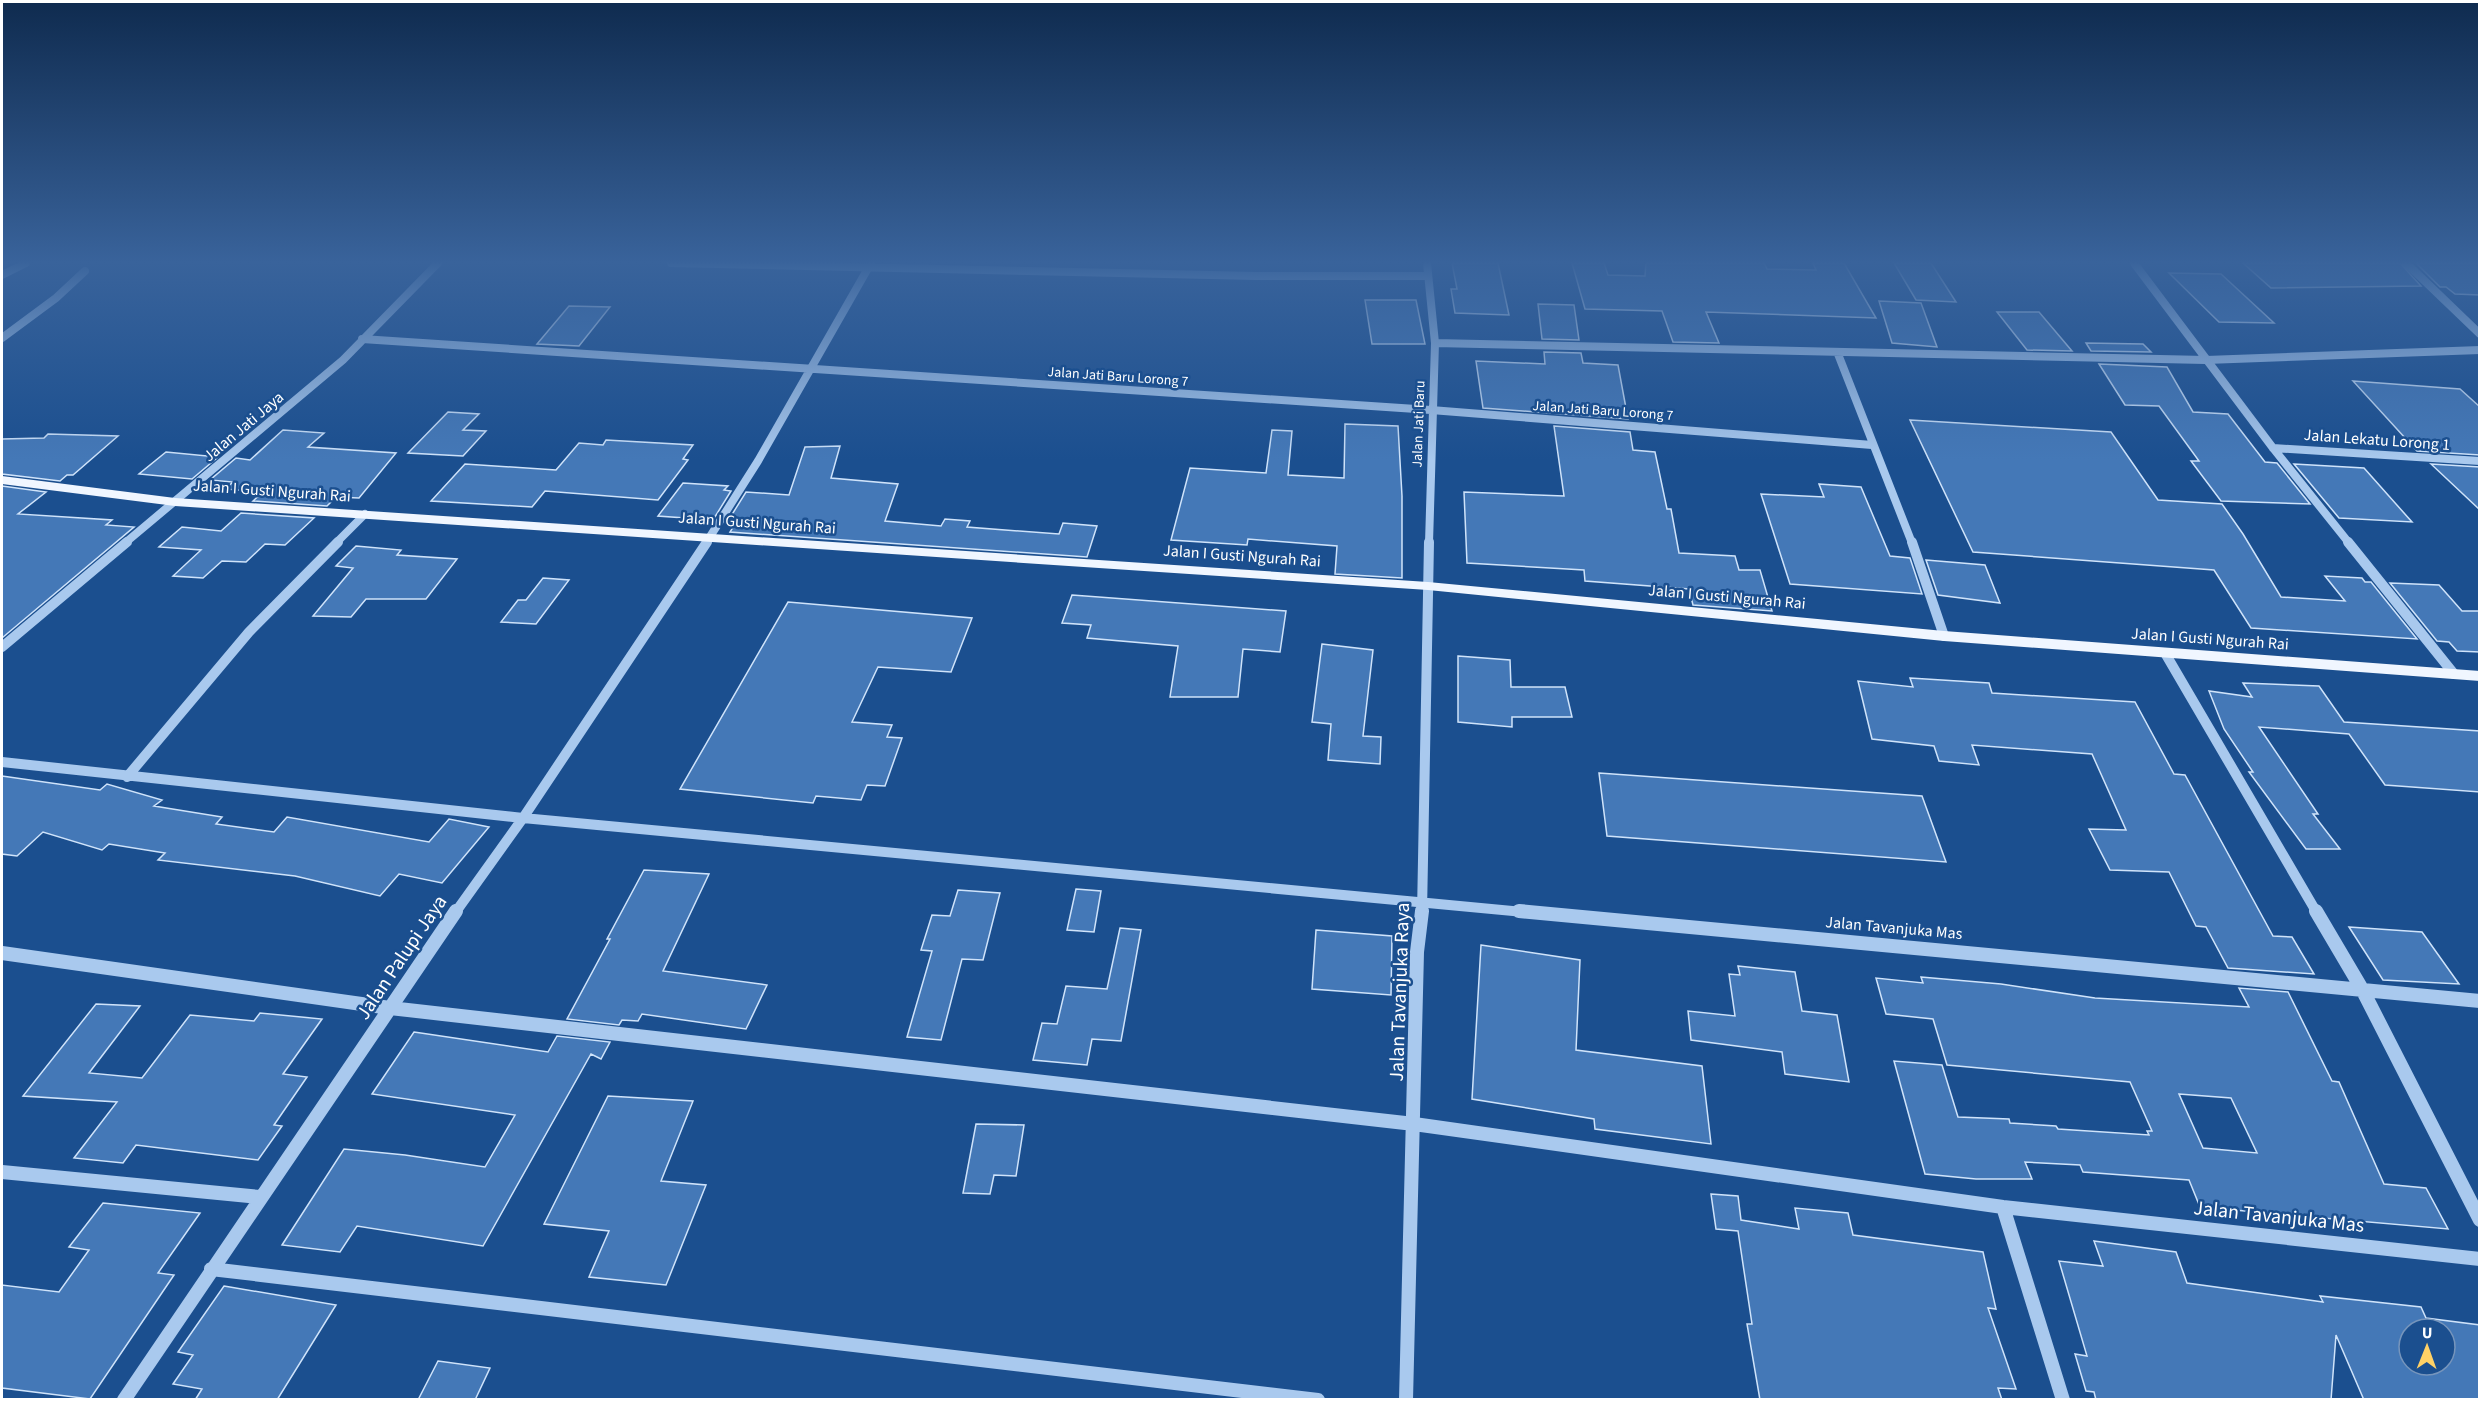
<svg xmlns="http://www.w3.org/2000/svg" width="2481" height="1401" font-family="'Source Sans 3',sans-serif">
	<style>
		.building { fill: #4478b7; stroke: #cfe3fa; stroke-width: 1.5; fill-rule: evenodd }
		.lines { fill: none; stroke-linecap: round; stroke-linejoin: round }
		.minor-far2 { stroke: #a9c9ee; stroke-width: 8 }
		.minor-far1 { stroke: #a9c9ee; stroke-width: 10 }
		.minor { stroke: #a9c9ee; stroke-width: 14 }
		.major { fill: #f0f6ff; fill-rule: evenodd }
		.labels { text-anchor: middle; stroke-width: 5; stroke-linejoin: round; paint-order: stroke }
		.far-street-label { font-size: 14px; fill: #fff; stroke: #1b4f8f }
		.street-label { font-size: 16px; fill: #fff; stroke: #1b4f8f }
		.near-street-label { font-size: 20px; fill: #fff; stroke: #1b4f8f }
	</style>
	<rect width="100%" height="100%" fill="#1b4f8f"/>
	<!-- building -->
	<path class="building" d="M 1452,263 L 1498,263 L 1509,315 L 1455,313 L 1451,289 L 1457,289 Z
		M 1572,263 L 1604,263 L 1608,275 L 1645,276 L 1646,263 L 1764,263 L 1767,269 L 1816,270 L 1813,263 L 1844,263 L 1876,318 L 1706,312 L 1719,343 L 1673,342 L 1662,311 L 1585,309 Z
		M 1894,263 L 1931,263 L 1956,302 L 1916,300 Z
		M 2243,263 L 2400,263 L 2421,286 L 2271,288 Z
		M 2416,263 L 2480,263 L 2480,295 L 2455,294 L 2446,287 L 2440,287 Z
		M 2169,273 L 2221,274 L 2274,323 L 2219,322 Z
		M 1365,300 L 1416,300 L 1425,344 L 1372,344 Z
		M 1879,301 L 1921,303 L 1937,347 L 1892,343 Z
		M 1538,304 L 1574,305 L 1579,340 L 1542,339 Z
		M 569,306 L 610,307 L 579,346 L 537,344 Z
		M 1997,312 L 2039,312 L 2072,351 L 2027,350 Z
		M 2086,343 L 2143,344 L 2151,352 L 2091,351 Z
		M 1544,352 L 1581,353 L 1583,363 L 1618,365 L 1628,419 L 1483,408 L 1476,361 L 1545,364 Z
		M 2099,364 L 2167,367 L 2193,412 L 2228,414 L 2265,462 L 2277,463 L 2310,504 L 2221,501 L 2191,461 L 2199,461 L 2159,406 L 2125,405 Z
		M 2353,381 L 2460,389 L 2480,407 L 2480,455 L 2417,451 Z
		M 448,412 L 479,414 L 463,430 L 486,431 L 463,456 L 408,453 Z
		M 1910,420 L 2111,432 L 2158,500 L 2222,504 L 2243,534 L 2281,597 L 2345,601 L 2325,576 L 2362,578 L 2365,582 L 2371,582 L 2417,639 L 2251,628 L 2214,570 L 1973,552 Z
		M 1345,424 L 1398,426 L 1402,496 L 1402,578 L 1335,574 L 1337,546 L 1248,539 L 1247,545 L 1171,540 L 1190,468 L 1266,473 L 1272,430 L 1292,431 L 1288,475 L 1344,478 Z
		M 1554,426 L 1630,432 L 1633,450 L 1655,452 L 1667,509 L 1671,509 L 1679,553 L 1735,556 L 1739,570 L 1760,570 L 1772,611 L 1693,605 L 1689,589 L 1585,581 L 1584,570 L 1467,563 L 1464,492 L 1564,496 Z
		M 283,430 L 324,433 L 308,447 L 396,453 L 359,498 L 336,497 L 327,506 L 253,501 L 263,492 L 225,489 L 233,482 L 210,480 L 236,458 L 250,460 Z
		M 48,434 L 118,436 L 73,475 L 67,475 L 60,481 L 2,474 L 2,439 L 44,438 Z
		M 606,440 L 693,445 L 683,459 L 688,460 L 658,500 L 545,491 L 532,507 L 431,501 L 465,464 L 556,470 L 579,443 L 603,445 Z
		M 840,446 L 831,478 L 898,484 L 885,521 L 941,526 L 945,519 L 970,521 L 967,527 L 1059,534 L 1063,523 L 1097,526 L 1087,557 L 730,532 L 737,521 L 728,521 L 746,492 L 789,495 L 805,447 Z
		M 166,452 L 218,457 L 192,479 L 139,474 Z
		M 2294,464 L 2364,468 L 2412,522 L 2339,518 Z
		M 2431,464 L 2480,467 L 2480,510 Z
		M 683,483 L 728,486 L 724,490 L 731,491 L 713,520 L 658,516 Z
		M 1819,484 L 1861,487 L 1890,556 L 1910,558 L 1922,594 L 1790,584 L 1761,494 L 1824,497 Z
		M 2,486 L 46,492 L 18,514 L 112,520 L 106,525 L 134,527 L 2,638 Z
		M 241,513 L 314,518 L 285,545 L 265,544 L 246,562 L 222,561 L 203,578 L 173,576 L 201,550 L 159,547 L 182,527 L 221,531 Z
		M 356,546 L 401,550 L 397,555 L 457,559 L 426,599 L 366,599 L 351,617 L 313,616 L 353,568 L 336,566 Z
		M 1926,560 L 1985,565 L 2000,603 L 1938,595 Z
		M 543,578 L 569,580 L 536,624 L 501,622 L 518,600 L 526,600 Z
		M 2390,583 L 2439,585 L 2462,611 L 2480,611 L 2480,652 L 2457,651 L 2449,642 L 2437,641 Z
		M 1072,595 L 1286,611 L 1280,652 L 1243,649 L 1238,697 L 1170,697 L 1178,646 L 1087,638 L 1091,625 L 1062,623 Z
		M 788,602 L 972,618 L 951,672 L 878,667 L 852,722 L 892,725 L 887,737 L 902,738 L 885,786 L 867,785 L 861,800 L 816,796 L 813,803 L 680,789 Z
		M 1322,644 L 1373,650 L 1363,736 L 1381,737 L 1380,764 L 1328,760 L 1331,724 L 1312,722 Z
		M 1458,656 L 1510,660 L 1511,687 L 1565,687 L 1572,717 L 1512,717 L 1512,727 L 1458,722 Z
		M 1910,678 L 1989,683 L 1992,693 L 2135,702 L 2174,774 L 2185,775 L 2273,936 L 2292,937 L 2314,974 L 2228,968 L 2206,927 L 2196,926 L 2169,872 L 2110,870 L 2089,829 L 2126,830 L 2092,754 L 1972,745 L 1979,765 L 1939,761 L 1934,746 L 1872,739 L 1858,681 L 1913,687 Z
		M 2243,683 L 2319,686 L 2344,722 L 2480,731 L 2480,792 L 2385,785 L 2349,734 L 2259,727 L 2318,814 L 2313,814 L 2340,849 L 2306,849 L 2249,772 L 2253,772 L 2224,729 L 2209,691 L 2252,697 Z
		M 1599,773 L 1922,796 L 1946,862 L 1607,836 Z
		M 2,776 L 100,790 L 107,784 L 162,800 L 154,806 L 222,817 L 216,824 L 274,832 L 287,817 L 429,842 L 449,819 L 489,827 L 442,883 L 399,874 L 380,896 L 295,876 L 158,860 L 165,853 L 109,844 L 102,850 L 43,832 L 17,856 L 2,854 Z
		M 644,870 L 709,874 L 663,971 L 767,985 L 746,1029 L 642,1014 L 638,1021 L 622,1020 L 619,1025 L 567,1019 L 610,939 L 607,939 Z
		M 1076,889 L 1101,891 L 1094,932 L 1067,930 Z
		M 958,890 L 1000,893 L 983,960 L 962,959 L 941,1040 L 907,1037 L 932,951 L 921,950 L 932,915 L 950,916 Z
		M 2349,927 L 2422,932 L 2459,984 L 2383,980 Z
		M 1120,928 L 1141,930 L 1121,1041 L 1092,1039 L 1087,1065 L 1033,1060 L 1042,1023 L 1057,1024 L 1066,986 L 1107,989 Z
		M 1316,930 L 1392,936 L 1391,995 L 1312,989 Z
		M 1481,945 L 1580,960 L 1576,1050 L 1702,1066 L 1711,1144 L 1595,1129 L 1594,1119 L 1472,1099 Z
		M 1738,966 L 1795,972 L 1802,1011 L 1837,1015 L 1849,1082 L 1785,1074 L 1782,1052 L 1691,1040 L 1688,1011 L 1735,1016 L 1729,974 L 1740,975 Z
		M 1921,977 L 2001,984 L 2095,998 L 2249,1007 L 2239,988 L 2288,992 L 2332,1081 L 2339,1082 L 2384,1184 L 2426,1188 L 2448,1229 L 2200,1207 L 2189,1180 L 2083,1172 L 2080,1165 L 2025,1162 L 2032,1179 L 1976,1179 L 1925,1174 L 1894,1061 L 1942,1065 L 1958,1117 L 2009,1119 L 2010,1123 L 2056,1126 L 2058,1129 L 2149,1135 L 2147,1131 L 2152,1131 L 2130,1082 L 1947,1065 L 1933,1019 L 1886,1014 L 1876,978 L 1923,983 ZM 2179,1094 L 2231,1098 L 2257,1153 L 2203,1148 Z
		M 96,1004 L 140,1006 L 89,1073 L 142,1078 L 190,1015 L 254,1021 L 260,1013 L 322,1019 L 283,1074 L 307,1077 L 274,1125 L 282,1126 L 258,1160 L 136,1145 L 123,1163 L 74,1158 L 117,1102 L 23,1096 Z
		M 414,1032 L 548,1052 L 557,1036 L 610,1042 L 601,1059 L 591,1054 L 483,1246 L 357,1226 L 340,1252 L 282,1245 L 344,1149 L 405,1155 L 485,1167 L 515,1115 L 372,1094 Z
		M 608,1096 L 693,1101 L 661,1181 L 706,1185 L 666,1285 L 589,1277 L 609,1231 L 544,1224 Z
		M 976,1124 L 1024,1125 L 1016,1176 L 994,1175 L 990,1194 L 963,1193 Z
		M 1711,1194 L 1738,1196 L 1741,1220 L 1799,1229 L 1795,1208 L 1848,1213 L 1853,1235 L 1983,1252 L 1996,1309 L 1988,1308 L 2016,1389 L 1998,1388 L 2002,1400 L 1760,1400 L 1747,1324 L 1752,1324 L 1738,1231 L 1716,1229 Z
		M 103,1203 L 200,1213 L 158,1273 L 174,1275 L 90,1399 L 2,1388 L 2,1285 L 59,1292 L 89,1250 L 69,1247 Z
		M 2094,1241 L 2176,1252 L 2187,1283 L 2323,1302 L 2320,1296 L 2421,1307 L 2426,1318 L 2480,1325 L 2480,1400 L 2364,1400 L 2336,1335 L 2331,1400 L 2096,1400 L 2094,1392 L 2086,1391 L 2075,1354 L 2087,1356 L 2059,1261 L 2103,1266 ZM 2409,1329 L 2445,1329 L 2445,1365 L 2409,1365 Z
		M 224,1286 L 336,1305 L 277,1400 L 195,1400 L 202,1389 L 173,1384 L 193,1355 L 178,1352 Z
		M 438,1361 L 490,1368 L 475,1400 L 418,1400 Z"/>
	<g class="lines">
		<!-- minor-far2 -->
		<path class="minor-far2" d="M 671,263 L 1256,276 L 1428,276
			M 1427,263 L 1435,343 L 1429,543
			M 2134,263 L 2273,448 L 2349,543
			M 2406,263 L 2480,334
			M 2,275 L 26,263
			M 2,338 L 56,298 L 85,271
			M 362,339 L 1431,410 L 1872,445
			M 1435,343 L 2206,360 L 2480,350
			M 1838,354 L 1912,543
			M 2273,448 L 2480,461
			M 125,543 L 343,360 L 438,263
			M 336,543 L 365,514
			M 706,543 L 758,461 L 871,263"/>
		<!-- minor-far1 -->
		<path class="minor-far1" d="M 1912,542 L 1944,636
			M 2348,542 L 2454,674
			M 2,647 L 127,542
			M 2165,653 L 2317,913
			M 2,762 L 523,818 L 1535,913
			M 127,777 L 249,632 L 338,542
			M 455,913 L 523,818 L 707,542
			M 1422,913 L 1429,542"/>
		<!-- minor -->
		<path class="minor" d="M 1519,911 L 2480,1001
			M 2316,911 L 2362,989 L 2480,1220
			M 2,953 L 390,1008 L 1414,1124 L 2003,1207 L 2480,1259
			M 2,1172 L 260,1197
			M 2003,1207 L 2063,1400
			M 211,1269 L 1318,1400
			M 124,1400 L 456,911
			M 1406,1400 L 1417,952 L 1422,911"/>
		<!-- major -->
		<path class="major" d="M 2,476 L 175,498 L 1428,582 L 1944,631 L 2480,671 L 2480,681 L 1944,641 L 1428,590 L 175,506 L 2,484 Z"/>
	</g>
	<!-- sky -->
	<linearGradient id="sky" x2="0" y2="1"><stop stop-color="#0f2b4f"/><stop offset="0.57" stop-color="#39639b"/><stop offset="1" stop-color="#39639b" stop-opacity="0"/></linearGradient>
	<rect width="2481" height="460" fill="url(#sky)"/>
	<g class="labels">
		<!-- far-street labels -->
		<g class="far-street-label">
			<text transform="translate(1118 376) rotate(4)" y="5">Jalan Jati Baru Lorong 7</text>
			<text transform="translate(1603 410) rotate(4)" y="5">Jalan Jati Baru Lorong 7</text>
			<text transform="translate(1418 424) rotate(-88)" y="5">Jalan Jati Baru</text>
		</g>
		<!-- street labels -->
		<g class="street-label">
			<text transform="translate(243 426) rotate(-40)" y="6">Jalan Jati Jaya</text>
			<text transform="translate(2377 439) rotate(4)" y="6">Jalan Lekatu Lorong 1</text>
			<text transform="translate(272 490) rotate(4)" y="6">Jalan I Gusti Ngurah Rai</text>
			<text transform="translate(757 522) rotate(4)" y="6">Jalan I Gusti Ngurah Rai</text>
			<text transform="translate(1242 555) rotate(4)" y="6">Jalan I Gusti Ngurah Rai</text>
			<text transform="translate(1727 596) rotate(5)" y="6">Jalan I Gusti Ngurah Rai</text>
			<text transform="translate(2210 638) rotate(4)" y="6">Jalan I Gusti Ngurah Rai</text>
			<text transform="translate(1894 927) rotate(5)" y="6">Jalan Tavanjuka Mas</text>
		</g>
		<!-- near-street labels -->
		<g class="near-street-label">
			<text transform="translate(401 957) rotate(-56)" y="7">Jalan Palupi Jaya</text>
			<text transform="translate(1399 992) rotate(-88)" y="7">Jalan Tavanjuka Raya</text>
			<text transform="translate(2279 1216) rotate(6)" y="7">Jalan Tavanjuka Mas</text>
		</g>
	</g>
	<!-- border -->
	<rect width="2481" height="1401" fill="none" stroke="#ffffff" stroke-width="6"/>
	<!-- north arrow -->
	<g transform="translate(2427 1347) rotate(1)"><circle r="28" fill="#1b4f8f" stroke="#7695bc" stroke-width="1.5"/>
	<path d="M0-4.5L10 22L0 15L-10 22Z" fill="#ffd166"/>
	<text y="-9" font-size="16" font-weight="bold" text-anchor="middle" fill="#ffffff">U</text>
	</g>
</svg>
